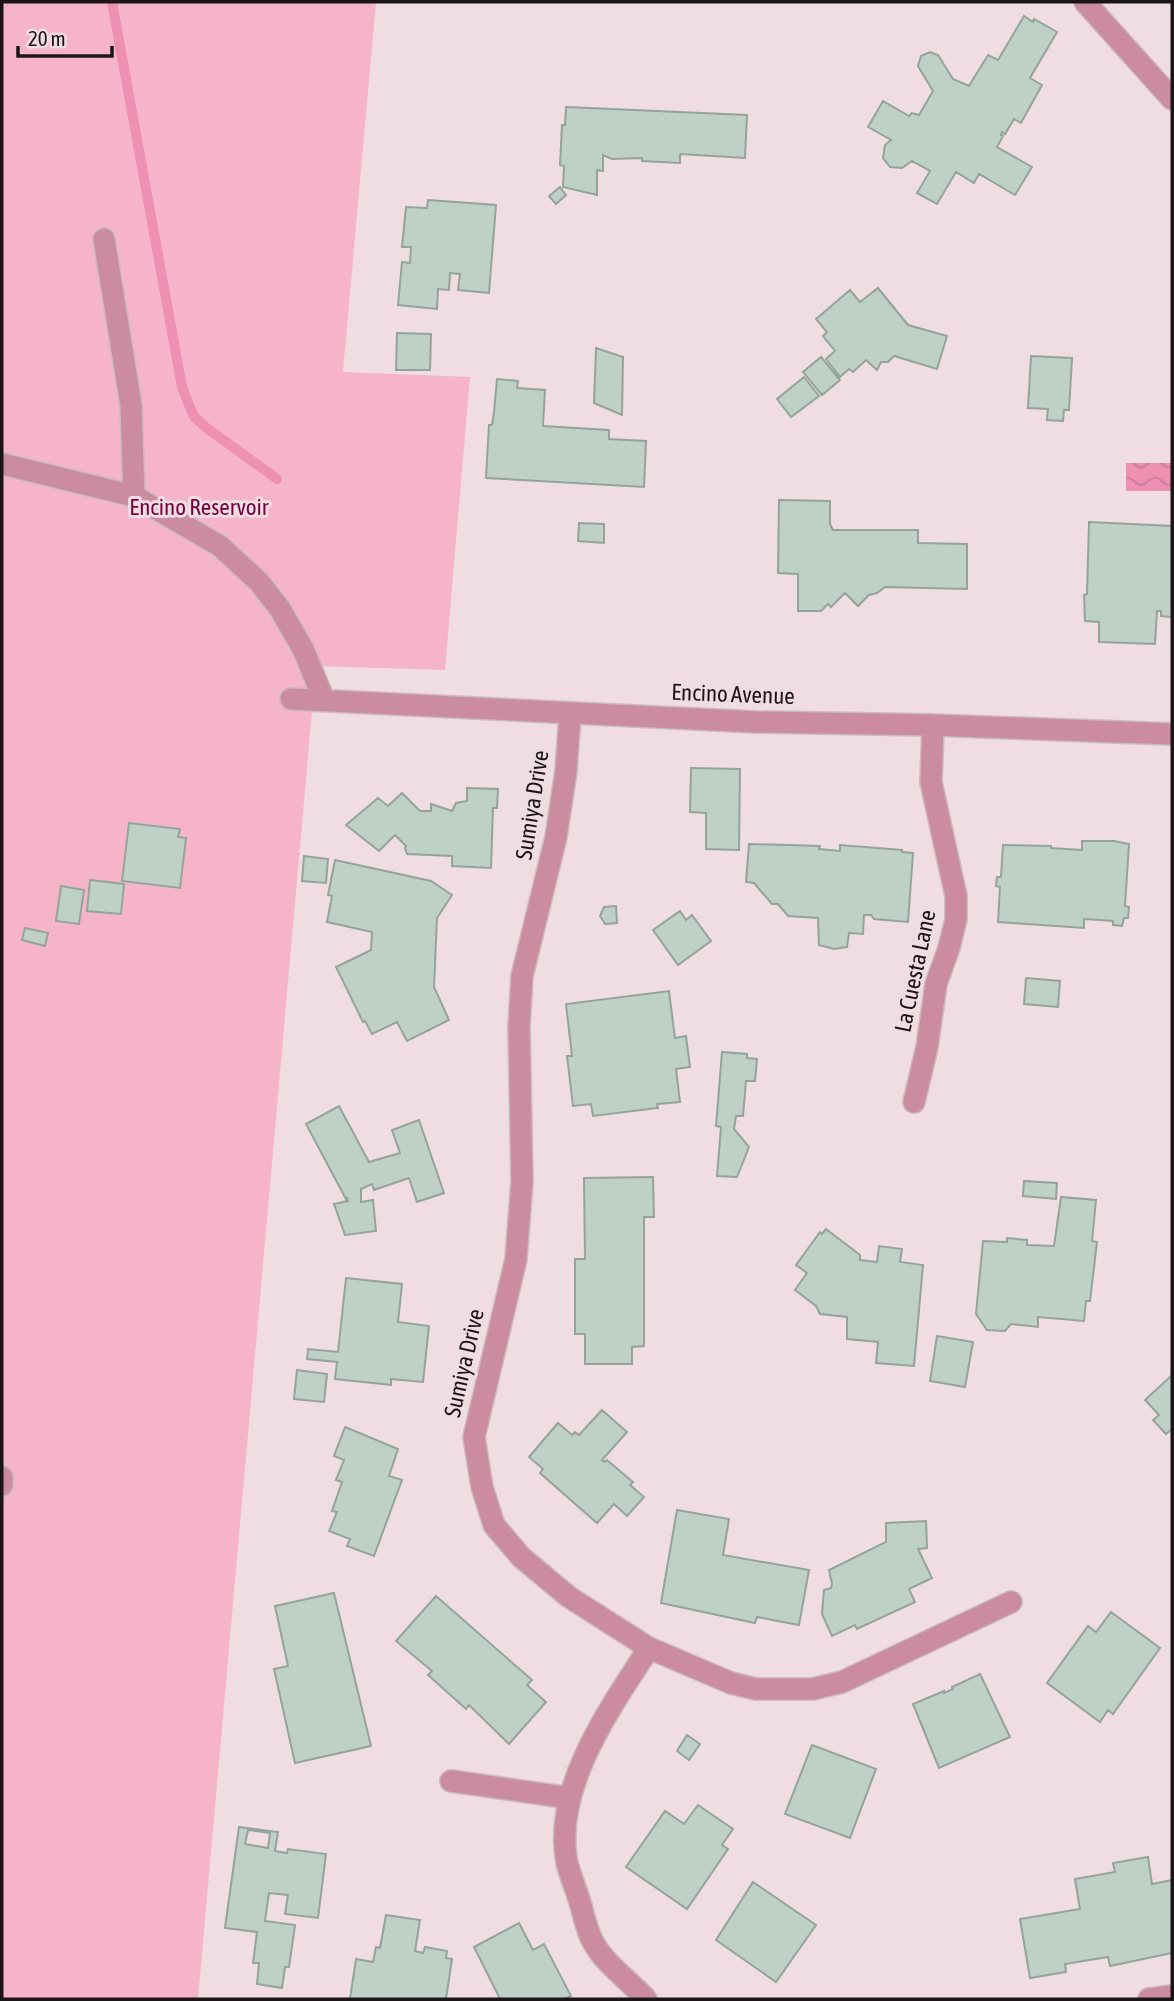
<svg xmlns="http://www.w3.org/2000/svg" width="1174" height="2001" font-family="'Asap Condensed',sans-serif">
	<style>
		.green { fill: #f6b4ca }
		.water { fill: url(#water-waves) }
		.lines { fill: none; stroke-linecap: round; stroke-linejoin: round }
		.stream { stroke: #ed90b1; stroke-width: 10 }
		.building { fill: #bfd0c6; stroke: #94a49b; stroke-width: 2; fill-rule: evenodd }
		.minor-casing { stroke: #cab9bd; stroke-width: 24 }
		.minor { stroke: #cb8ca1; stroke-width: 21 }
		.labels { text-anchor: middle; stroke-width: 6; stroke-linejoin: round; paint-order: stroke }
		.park-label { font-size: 23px; fill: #760140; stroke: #f0dde2 }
		.street-label { font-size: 23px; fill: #1c1517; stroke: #f0dde2 }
	</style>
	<defs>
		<pattern id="water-waves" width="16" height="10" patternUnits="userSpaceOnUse" patternTransform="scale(1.75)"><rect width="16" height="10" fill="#ed90b1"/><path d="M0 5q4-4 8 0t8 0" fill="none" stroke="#cb7b98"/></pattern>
	</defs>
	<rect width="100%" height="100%" fill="#f0dde2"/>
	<!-- green -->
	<path class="green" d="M 2,2 L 376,2 L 343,372 L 470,377 L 445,670 L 316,666 L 198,1999 L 2,1999 Z"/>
	<!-- water -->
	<path class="water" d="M 1126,463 L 1172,463 L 1172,491 L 1126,491 Z"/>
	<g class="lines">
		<!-- stream -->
		<path class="stream" d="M 112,2 L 182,387 L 193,415 L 204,426 L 277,479"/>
	</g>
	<!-- building -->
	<path class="building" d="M 1024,16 L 1033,22 L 1034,19 L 1057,32 L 1030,78 L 1042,85 L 1021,123 L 1014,119 L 1005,134 L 1002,132 L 1001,135 L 1003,136 L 997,147 L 1032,167 L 1015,195 L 979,174 L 974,183 L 956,172 L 937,204 L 917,193 L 930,171 L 912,161 L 902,168 L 890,167 L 883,158 L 885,145 L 891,140 L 868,127 L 883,101 L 909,116 L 912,113 L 919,115 L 933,91 L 918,66 L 921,56 L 930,52 L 938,55 L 953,79 L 969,86 L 988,55 L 998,60 Z
		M 566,107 L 747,115 L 745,158 L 680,154 L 680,163 L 642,161 L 642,158 L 612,159 L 603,155 L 603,171 L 597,170 L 597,195 L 563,187 L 564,166 L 560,165 L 562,125 L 565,125 Z
		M 560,187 L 566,195 L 556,204 L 549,196 Z
		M 428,200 L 496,205 L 489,293 L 458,290 L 460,274 L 450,273 L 449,290 L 438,289 L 437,309 L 398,305 L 402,262 L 410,263 L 411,247 L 402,247 L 406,207 L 427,208 Z
		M 878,288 L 908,325 L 947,336 L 937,369 L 894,356 L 888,362 L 881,362 L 877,370 L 866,360 L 853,372 L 849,369 L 840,377 L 826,359 L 835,351 L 823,336 L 827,332 L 816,319 L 850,290 L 860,302 Z
		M 397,333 L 431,334 L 430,370 L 396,370 Z
		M 596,348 L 623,357 L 622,415 L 594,403 Z
		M 1031,356 L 1072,358 L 1069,410 L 1064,410 L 1063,421 L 1047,420 L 1048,409 L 1028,408 Z
		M 821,357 L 840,380 L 822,395 L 803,372 Z
		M 804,377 L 819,396 L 791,417 L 777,399 Z
		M 497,379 L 518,381 L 517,388 L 545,390 L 543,426 L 609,430 L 609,439 L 646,441 L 644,487 L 486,478 L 489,425 L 492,425 L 494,412 Z
		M 779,500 L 830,501 L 830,524 L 833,530 L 918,530 L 918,543 L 967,544 L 967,589 L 885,587 L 877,593 L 869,595 L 858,606 L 845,593 L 831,607 L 828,604 L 821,611 L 798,611 L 798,574 L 778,573 Z
		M 1089,522 L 1172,526 L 1172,617 L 1161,616 L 1161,611 L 1157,611 L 1155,644 L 1099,642 L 1099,622 L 1085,621 L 1084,595 L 1087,594 Z
		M 579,523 L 604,524 L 604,543 L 578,541 Z
		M 691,768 L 740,769 L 739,850 L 706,849 L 706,813 L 690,812 Z
		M 467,788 L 498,789 L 497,808 L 493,808 L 491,868 L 452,866 L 452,856 L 407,854 L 405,848 L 406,846 L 395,835 L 379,851 L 346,825 L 378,798 L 388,806 L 402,793 L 420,811 L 431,811 L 431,804 L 452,811 L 456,803 L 467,801 Z
		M 129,823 L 180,829 L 178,837 L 186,838 L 180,888 L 122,881 Z
		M 1082,841 L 1114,841 L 1129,844 L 1125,906 L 1129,907 L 1128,918 L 1124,918 L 1122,926 L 1113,925 L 1113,921 L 1084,919 L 1084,928 L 998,922 L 1000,887 L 996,886 L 997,877 L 1001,877 L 1003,845 L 1051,846 L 1051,848 L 1082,850 Z
		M 749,844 L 820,846 L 819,849 L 840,851 L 840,845 L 902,850 L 902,852 L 913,853 L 908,922 L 874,919 L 871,915 L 864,915 L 863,934 L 849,933 L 847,947 L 834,949 L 819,945 L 818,918 L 788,916 L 778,904 L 772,904 L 754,883 L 746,882 Z
		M 304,856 L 328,859 L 326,883 L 302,881 Z
		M 335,860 L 431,881 L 452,895 L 437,918 L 434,987 L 449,1020 L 407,1041 L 397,1022 L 372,1034 L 365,1021 L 363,1022 L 336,967 L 371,950 L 372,932 L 327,922 L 332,896 L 328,895 Z
		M 90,880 L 124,884 L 121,914 L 87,911 Z
		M 61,886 L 84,890 L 79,924 L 56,921 Z
		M 616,906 L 617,923 L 605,924 L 600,916 L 604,907 Z
		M 680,911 L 686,920 L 692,915 L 711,941 L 678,965 L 653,930 Z
		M 25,928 L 48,933 L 45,946 L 22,940 Z
		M 1026,978 L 1060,981 L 1058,1007 L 1024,1004 Z
		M 669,991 L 675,1038 L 686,1036 L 690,1067 L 676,1069 L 680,1102 L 657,1104 L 658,1108 L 593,1116 L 591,1104 L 573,1106 L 567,1056 L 572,1056 L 566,1004 Z
		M 722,1052 L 747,1054 L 747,1058 L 757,1059 L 755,1081 L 746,1081 L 743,1116 L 736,1116 L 734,1129 L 749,1147 L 737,1177 L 717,1176 L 721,1127 L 716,1126 Z
		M 339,1106 L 369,1162 L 400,1153 L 392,1130 L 419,1120 L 444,1193 L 417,1202 L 409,1178 L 374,1190 L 372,1184 L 361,1189 L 361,1202 L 373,1200 L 376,1231 L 345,1235 L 334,1204 L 348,1201 L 347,1198 L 346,1199 L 306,1124 Z
		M 653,1177 L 654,1217 L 644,1217 L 644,1346 L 632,1347 L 632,1364 L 585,1364 L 585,1334 L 575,1334 L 575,1259 L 585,1259 L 584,1178 Z
		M 1024,1181 L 1057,1183 L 1056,1199 L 1023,1196 Z
		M 1061,1197 L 1096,1200 L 1092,1241 L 1097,1242 L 1090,1301 L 1086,1301 L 1084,1321 L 1038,1317 L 1038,1327 L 1011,1324 L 1005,1331 L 987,1330 L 976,1314 L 983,1241 L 1007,1242 L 1007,1238 L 1027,1240 L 1027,1245 L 1054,1246 Z
		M 826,1229 L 860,1255 L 860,1260 L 877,1262 L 879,1246 L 902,1249 L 900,1262 L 923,1265 L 914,1366 L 876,1363 L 878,1342 L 847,1339 L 847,1317 L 820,1314 L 816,1306 L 795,1290 L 807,1273 L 796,1265 L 820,1232 L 822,1234 Z
		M 346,1278 L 402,1284 L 398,1322 L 429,1326 L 423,1382 L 391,1379 L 391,1385 L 335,1379 L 337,1362 L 307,1359 L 308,1349 L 338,1352 Z
		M 937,1336 L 973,1342 L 965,1387 L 930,1381 Z
		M 297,1370 L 327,1374 L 324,1402 L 294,1399 Z
		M 1172,1375 L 1172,1429 L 1166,1434 L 1153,1420 L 1159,1415 L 1145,1400 Z
		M 602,1410 L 627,1432 L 602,1460 L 605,1462 L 607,1460 L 633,1482 L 630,1485 L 644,1497 L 627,1516 L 614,1504 L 597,1523 L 540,1473 L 543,1469 L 529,1457 L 558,1423 L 572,1435 L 575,1432 L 579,1435 Z
		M 345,1427 L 398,1449 L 389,1476 L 402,1480 L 374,1556 L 347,1546 L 350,1539 L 329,1531 L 337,1512 L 332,1511 L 342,1482 L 336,1480 L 344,1460 L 334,1456 Z
		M 677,1510 L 729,1519 L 723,1555 L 809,1570 L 799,1625 L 757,1617 L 755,1623 L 661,1603 Z
		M 926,1521 L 927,1548 L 918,1549 L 932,1578 L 909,1589 L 915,1602 L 857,1629 L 855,1625 L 832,1636 L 822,1614 L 824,1590 L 831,1588 L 832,1584 L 829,1570 L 886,1542 L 886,1523 Z
		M 334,1593 L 371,1746 L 295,1763 L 274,1669 L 288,1666 L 275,1606 Z
		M 436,1596 L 532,1680 L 527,1685 L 546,1702 L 509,1744 L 469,1705 L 466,1709 L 428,1675 L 432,1671 L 396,1641 Z
		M 1111,1612 L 1160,1648 L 1113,1714 L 1108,1710 L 1100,1722 L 1047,1683 L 1088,1626 L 1096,1632 Z
		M 980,1674 L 1010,1737 L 939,1768 L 913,1704 L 944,1691 L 944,1693 L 953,1689 L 952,1687 Z
		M 687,1735 L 700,1744 L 689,1760 L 677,1751 Z
		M 812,1745 L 876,1769 L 850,1838 L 785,1814 Z
		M 698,1805 L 733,1829 L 722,1845 L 728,1849 L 687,1909 L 626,1867 L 665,1811 L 684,1824 Z
		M 239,1827 L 278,1832 L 275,1851 L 287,1853 L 288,1849 L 326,1854 L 318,1918 L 285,1914 L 288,1895 L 269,1893 L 265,1921 L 295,1925 L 289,1967 L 285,1967 L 282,1988 L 257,1984 L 259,1963 L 253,1963 L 257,1932 L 225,1928 ZM 248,1830 L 270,1833 L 268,1848 L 245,1844 Z
		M 1148,1857 L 1152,1884 L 1172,1880 L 1172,1953 L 1110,1966 L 1108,1957 L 1065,1964 L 1066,1972 L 1030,1978 L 1020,1919 L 1080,1909 L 1075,1879 L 1115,1872 L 1113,1863 Z
		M 753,1882 L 816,1925 L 776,1982 L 716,1940 Z
		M 386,1915 L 420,1920 L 415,1951 L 423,1953 L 425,1947 L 447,1951 L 446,1958 L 452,1959 L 446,1999 L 350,1999 L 356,1959 L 373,1962 L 376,1947 L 380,1948 Z
		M 519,1923 L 533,1950 L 544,1944 L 571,1996 L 565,1999 L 500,1999 L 474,1947 Z"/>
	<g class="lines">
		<defs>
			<path id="minor" d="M 1085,2 L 1172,99
				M 104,239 L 131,405 L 134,496
				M 2,464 L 134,496 L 220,546 L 259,582 L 280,609 L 303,649 L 324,700
				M 291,699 L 756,722 L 933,725 L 1172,734
				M 570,714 L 566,771 L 556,837 L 522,976 L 519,1027 L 522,1181 L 516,1259 L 474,1437 L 482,1487 L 494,1525 L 521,1557 L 569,1597 L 649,1648 L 731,1683 L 756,1689 L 813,1689 L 842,1682 L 1011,1602
				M 914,1102 L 927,1047 L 936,984 L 949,948 L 956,919 L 956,896 L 931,782 L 933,725
				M 2,1477 L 2,1485
				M 451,1781 L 570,1798
				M 646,1999 C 629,1980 604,1964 592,1940 C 586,1928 583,1912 579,1899 C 575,1887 570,1875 567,1863 C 552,1788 611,1707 649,1648
				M 1149,1999 L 1172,1996"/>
		</defs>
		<!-- minor casing -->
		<use href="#minor" class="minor-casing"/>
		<!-- minor -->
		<use href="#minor" class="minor"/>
	</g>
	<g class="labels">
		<!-- park labels -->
		<g class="park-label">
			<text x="199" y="515">Encino Reservoir</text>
		</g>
		<!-- street labels -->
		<g class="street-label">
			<text transform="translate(733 694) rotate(2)" y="8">Encino Avenue</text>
			<text transform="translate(532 805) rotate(-81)" y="8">Sumiya Drive</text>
			<text transform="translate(915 971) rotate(-78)" y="8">La Cuesta Lane</text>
			<text transform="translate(464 1363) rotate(-77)" y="8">Sumiya Drive</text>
		</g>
	</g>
	<!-- border -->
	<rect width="1174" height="2001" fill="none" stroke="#1c1517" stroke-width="7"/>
	<!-- scale -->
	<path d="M18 46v10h94v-10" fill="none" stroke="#1c1517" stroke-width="3.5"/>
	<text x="28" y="46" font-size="21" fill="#1c1517" stroke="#f0dde2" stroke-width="5" paint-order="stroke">20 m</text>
</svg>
